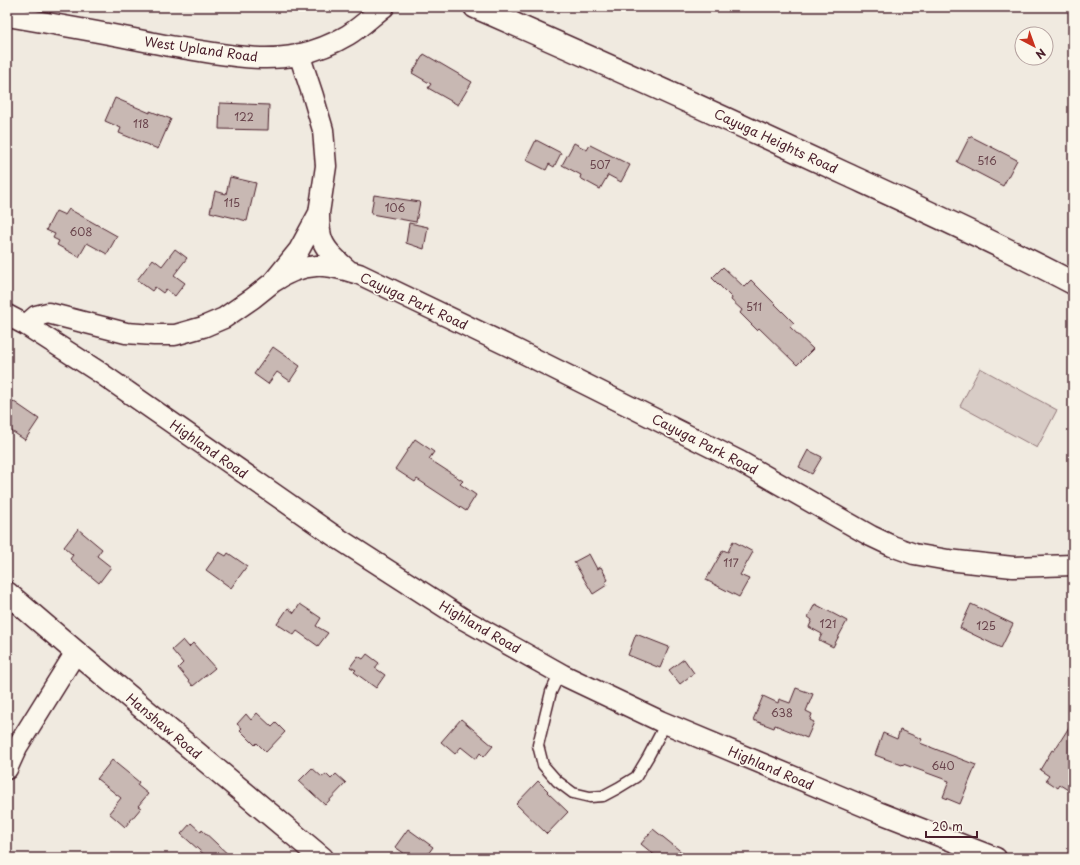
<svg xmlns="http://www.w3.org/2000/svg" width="1080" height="865" font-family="'Playpen Sans',sans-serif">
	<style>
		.green { fill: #d8ccc6; stroke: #917678 }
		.building { fill: #c8b8b3; stroke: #4a1f2b }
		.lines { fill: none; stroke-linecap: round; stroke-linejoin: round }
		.lane-casing { stroke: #4a1f2b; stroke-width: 13 }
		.street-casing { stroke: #4a1f2b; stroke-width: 23 }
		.secondary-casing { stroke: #4a1f2b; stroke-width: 25 }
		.lane { stroke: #fbf7ec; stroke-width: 10 }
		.street { stroke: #fbf7ec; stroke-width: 20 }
		.secondary { stroke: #fbf7ec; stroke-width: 22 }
		.labels { text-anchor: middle; stroke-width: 3.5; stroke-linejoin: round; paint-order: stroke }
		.number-label { font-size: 11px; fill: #6a454d }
		.street-label { font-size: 13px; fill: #4a1f2b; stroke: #fbf7ec }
	</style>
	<rect width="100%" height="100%" fill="#f0eae0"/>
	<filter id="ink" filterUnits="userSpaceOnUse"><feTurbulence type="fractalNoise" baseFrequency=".025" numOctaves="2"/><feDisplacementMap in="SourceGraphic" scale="8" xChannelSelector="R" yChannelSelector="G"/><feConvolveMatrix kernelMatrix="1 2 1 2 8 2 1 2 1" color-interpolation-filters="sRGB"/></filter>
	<g filter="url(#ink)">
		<!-- green -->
		<path class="green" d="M 980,368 L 1057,410 L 1037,448 L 960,406 Z"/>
		<!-- building -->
		<path class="building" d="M 424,54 L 472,82 L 458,105 L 428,88 L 431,84 L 412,73 Z
			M 115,98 L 150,113 L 150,111 L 171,119 L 158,149 L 119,133 L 121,128 L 105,121 Z
			M 220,103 L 269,105 L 268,130 L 219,129 Z
			M 970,136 L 1017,160 L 1003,186 L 957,162 Z
			M 536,140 L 561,153 L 554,167 L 549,164 L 546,170 L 526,160 Z
			M 574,143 L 587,150 L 590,145 L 630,165 L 621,182 L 608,175 L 600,189 L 580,178 L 581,175 L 562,165 Z
			M 230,177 L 256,183 L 247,221 L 210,212 L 215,191 L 226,194 Z
			M 374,195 L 420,202 L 416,222 L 371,214 Z
			M 69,209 L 117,236 L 107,254 L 87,243 L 79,257 L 57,245 L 59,241 L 53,238 L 55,234 L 46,230 L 56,211 L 65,215 Z
			M 409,223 L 428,227 L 424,249 L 406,243 Z
			M 175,249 L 187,258 L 174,275 L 185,283 L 175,296 L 166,289 L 163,293 L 155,287 L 152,291 L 137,280 L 153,259 L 162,266 Z
			M 723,267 L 744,287 L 751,280 L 794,323 L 790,327 L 813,349 L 797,365 L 759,328 L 757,330 L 740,313 L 742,310 L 731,300 L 732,298 L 712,278 Z
			M 273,347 L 300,366 L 290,381 L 277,372 L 268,384 L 254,374 Z
			M 7,397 L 39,419 L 25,440 L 7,428 Z
			M 415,439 L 434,452 L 429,459 L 463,481 L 460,484 L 476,495 L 466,511 L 417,479 L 415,482 L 395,469 Z
			M 808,450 L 822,457 L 812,474 L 799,467 Z
			M 78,529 L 102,549 L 97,556 L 111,567 L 99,583 L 70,559 L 73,555 L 64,547 Z
			M 733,541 L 753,552 L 740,575 L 749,579 L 739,597 L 706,580 L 723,550 L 728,552 Z
			M 219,552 L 226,556 L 228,553 L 247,566 L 231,588 L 206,570 Z
			M 589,554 L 597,569 L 601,567 L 608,580 L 605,582 L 607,585 L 593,594 L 574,562 Z
			M 300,604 L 321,618 L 316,626 L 328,633 L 318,646 L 297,631 L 294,635 L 277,624 L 288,608 L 294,613 Z
			M 815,604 L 847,621 L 833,647 L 819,640 L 822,634 L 809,627 L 812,620 L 808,617 Z
			M 971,604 L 1013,624 L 1001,648 L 960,628 Z
			M 636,634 L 669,647 L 660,668 L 628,655 Z
			M 183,640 L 189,647 L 193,643 L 215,668 L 193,686 L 178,668 L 183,663 L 172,650 Z
			M 367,654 L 379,663 L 375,668 L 385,675 L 376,688 L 354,672 L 356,670 L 350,667 L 358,656 L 363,659 Z
			M 684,659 L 694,673 L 680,684 L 669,670 Z
			M 796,688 L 813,694 L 806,711 L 812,714 L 810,720 L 814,722 L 807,738 L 775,725 L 774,728 L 753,720 L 763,696 L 778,703 L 779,699 L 790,703 Z
			M 257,713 L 272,727 L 276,723 L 285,732 L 266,752 L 257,743 L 255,745 L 240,730 L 242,728 L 237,724 L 246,714 L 251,720 Z
			M 461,719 L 493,746 L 484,757 L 480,753 L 476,759 L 461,747 L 455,754 L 441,742 Z
			M 1073,721 L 1073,793 L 1060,785 L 1058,788 L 1046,780 L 1049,776 L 1040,770 L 1052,750 L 1054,751 Z
			M 900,730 L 922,739 L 920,743 L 976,765 L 960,804 L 943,797 L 949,781 L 903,764 L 902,765 L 875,755 L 883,733 L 897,739 Z
			M 112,760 L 139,782 L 137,785 L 148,794 L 138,806 L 141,808 L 125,827 L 109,813 L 121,798 L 97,779 Z
			M 312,768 L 322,777 L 326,774 L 331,779 L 336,774 L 346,783 L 325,805 L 299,781 Z
			M 538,781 L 548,791 L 547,792 L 568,812 L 547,834 L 516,804 Z
			M 191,823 L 201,832 L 202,830 L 232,858 L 208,858 L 181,834 Z
			M 408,829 L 433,847 L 425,858 L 411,858 L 395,847 Z
			M 653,829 L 689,858 L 658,858 L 641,844 Z"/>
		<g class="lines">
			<defs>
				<path id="lane" d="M 560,673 L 551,692 L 538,745 L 543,765 L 557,781 L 573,793 L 590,797 L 603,796 L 618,788 L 636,777 L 648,757 L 666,723"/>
				<path id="street" d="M 7,16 C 48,23 89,30 129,38 C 157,44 185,49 213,53 C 241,57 269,61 297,55 C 315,51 333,44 348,35 C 361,27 372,16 384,7
					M 319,213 C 319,220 319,228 321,236 C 324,250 338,261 348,270
					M 273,282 C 286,273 301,267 316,266 C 327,265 349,271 359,274 L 517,350 L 739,461 L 871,536 L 892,546 L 914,554 L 948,560 L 1013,567 L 1073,565
					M 7,315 L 26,325 L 99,372 L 333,535 L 465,620 L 563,675 L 660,721 L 878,812 L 996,858
					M 26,325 L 36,316 L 48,313 L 83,322 L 126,333 L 154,335 L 175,335 L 203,327 L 224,318 L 253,298 L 273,282 L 299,250 L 319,213 L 326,166 L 323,130 L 313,96 L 299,54
					M 7,769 L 17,747 L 76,652"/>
				<path id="secondary" d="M 475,7 C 600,61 723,117 846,174 C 922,209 999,244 1073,283
					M 7,593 L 76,652 L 322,858"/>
			</defs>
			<!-- lane casing -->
			<use href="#lane" class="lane-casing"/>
			<!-- street casing -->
			<use href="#street" class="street-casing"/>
			<!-- secondary casing -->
			<use href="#secondary" class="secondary-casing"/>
			<!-- lane -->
			<use href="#lane" class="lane"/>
			<!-- street -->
			<use href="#street" class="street"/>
			<!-- secondary -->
			<use href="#secondary" class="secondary"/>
		</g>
	</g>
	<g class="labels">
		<!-- number labels -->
		<g class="number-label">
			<text x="244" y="121">122</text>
			<text x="141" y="128">118</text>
			<text x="987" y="165">516</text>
			<text x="600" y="169">507</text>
			<text x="232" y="207">115</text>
			<text x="395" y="212">106</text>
			<text x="81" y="236">608</text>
			<text x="754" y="311">511</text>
			<text x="731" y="567">117</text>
			<text x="828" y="628">121</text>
			<text x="986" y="630">125</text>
			<text x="782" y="717">638</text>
			<text x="943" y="770">640</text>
		</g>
		<!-- street labels -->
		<g class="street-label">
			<text transform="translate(201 49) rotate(8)" y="5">West Upland Road</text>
			<text transform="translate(776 141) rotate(25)" y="5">Cayuga Heights Road</text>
			<text transform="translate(414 301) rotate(25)" y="5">Cayuga Park Road</text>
			<text transform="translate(705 444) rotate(27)" y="5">Cayuga Park Road</text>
			<text transform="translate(209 449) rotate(35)" y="5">Highland Road</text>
			<text transform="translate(480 627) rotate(30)" y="5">Highland Road</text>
			<text transform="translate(164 726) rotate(40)" y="5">Hanshaw Road</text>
			<text transform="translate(771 768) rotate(23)" y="5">Highland Road</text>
		</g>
	</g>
	<!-- margin -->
	<rect width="1080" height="865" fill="none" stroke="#fbf7ec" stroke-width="24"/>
	<rect x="12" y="12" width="1056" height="841" fill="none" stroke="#4a1f2b" stroke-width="1.5" filter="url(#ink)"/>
	<!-- north arrow -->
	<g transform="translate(1034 46) rotate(139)"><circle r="19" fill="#fbf7ec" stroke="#b4a19f"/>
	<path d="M0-3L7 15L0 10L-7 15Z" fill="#c8321e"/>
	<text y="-6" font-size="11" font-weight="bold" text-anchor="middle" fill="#4a1f2b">N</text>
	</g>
	<!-- scale -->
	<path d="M926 831v6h51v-6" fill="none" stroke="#4a1f2b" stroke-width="2"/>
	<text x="932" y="831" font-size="12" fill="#4a1f2b" stroke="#fbf7ec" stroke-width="3" paint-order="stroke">20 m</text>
</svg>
